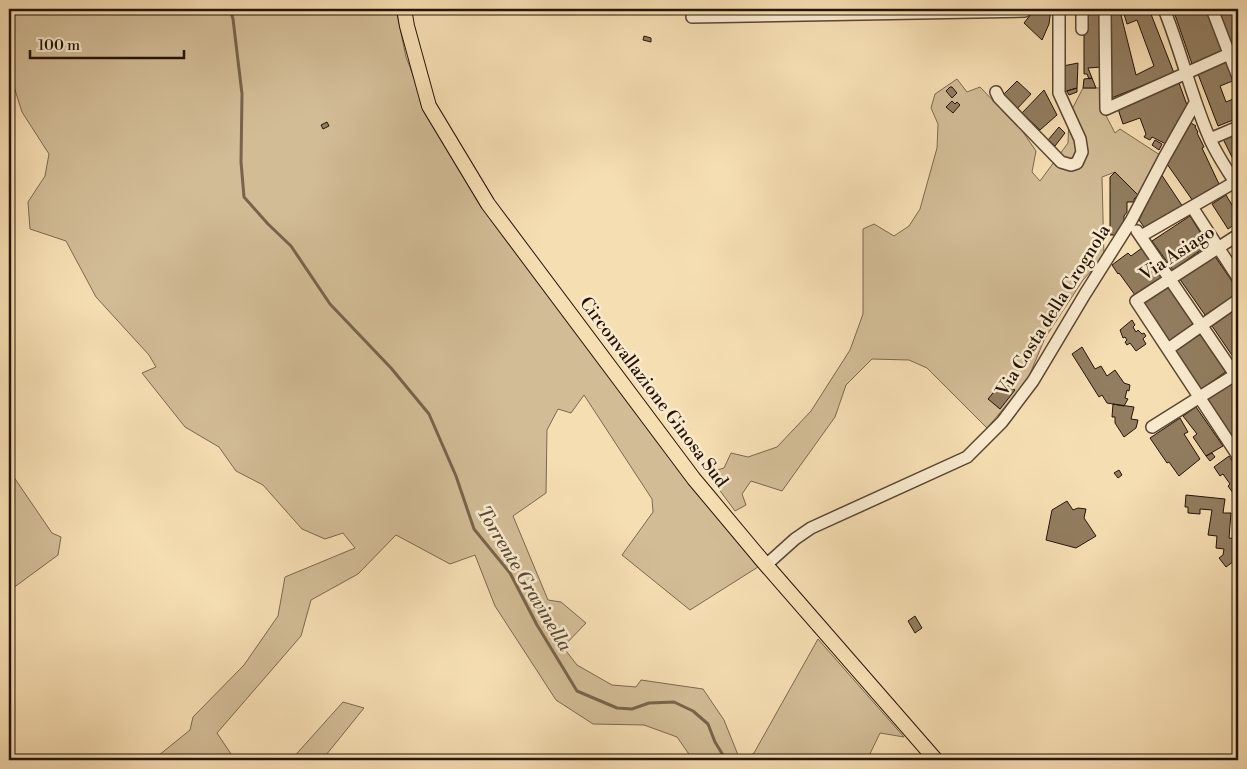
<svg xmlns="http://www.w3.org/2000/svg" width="1247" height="769" font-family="'Libre Bodoni',serif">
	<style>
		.green { fill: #d2bc96; stroke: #7c684e }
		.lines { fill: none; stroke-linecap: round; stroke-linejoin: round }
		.stream { stroke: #78644b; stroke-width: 3 }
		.building { fill: #927d60; stroke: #251407; fill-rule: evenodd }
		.minor-casing { stroke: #594632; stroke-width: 14 }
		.major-casing { stroke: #251407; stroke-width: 16 }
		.minor { stroke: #f9eace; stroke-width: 11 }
		.major { stroke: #f6deb3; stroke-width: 14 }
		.labels { text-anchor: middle; stroke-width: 5; stroke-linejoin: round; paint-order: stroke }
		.street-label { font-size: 18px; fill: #251407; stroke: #f9eace }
		.water-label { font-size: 19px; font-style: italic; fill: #5c4935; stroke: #f9eace }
	</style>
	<rect width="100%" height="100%" fill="#f6deb3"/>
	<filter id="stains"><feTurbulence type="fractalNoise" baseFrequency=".004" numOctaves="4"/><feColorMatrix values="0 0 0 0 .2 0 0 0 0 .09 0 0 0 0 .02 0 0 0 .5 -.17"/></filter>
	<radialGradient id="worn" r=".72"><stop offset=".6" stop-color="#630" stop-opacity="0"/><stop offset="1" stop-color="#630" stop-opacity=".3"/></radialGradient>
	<!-- green -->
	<path class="green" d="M 9,9 L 396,9 L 406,57 L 430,119 L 486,208 L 758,567 L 690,610 L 622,555 L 653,512 L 652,499 L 584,395 L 571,413 L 558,409 L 547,430 L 546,493 L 513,516 L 548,600 L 561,602 L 586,623 L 563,647 L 577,665 L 612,685 L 636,687 L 641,680 L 703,689 L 724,720 L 740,760 L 693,760 L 677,737 L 644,725 L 593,724 L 556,700 L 495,606 L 475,555 L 450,564 L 396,535 L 358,574 L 311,600 L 301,636 L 217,733 L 235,760 L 153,760 L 190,730 L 193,717 L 244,665 L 278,616 L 285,577 L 355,548 L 343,533 L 325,539 L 302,529 L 263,485 L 236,471 L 219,447 L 185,427 L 142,373 L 156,367 L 149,355 L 96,297 L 66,241 L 30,229 L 28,202 L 45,176 L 49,154 L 22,112 L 9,71 Z
		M 957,79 L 967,92 L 980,87 L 1023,132 L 1036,151 L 1032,172 L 1040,181 L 1068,143 L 1069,115 L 1083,88 L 1101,88 L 1102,108 L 1115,133 L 1120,129 L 1160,155 L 1138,195 L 1115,172 L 1102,177 L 1104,257 L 1083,280 L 1045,338 L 1027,381 L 987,428 L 927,368 L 909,360 L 872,359 L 846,385 L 835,417 L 782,491 L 751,481 L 742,494 L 746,505 L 735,511 L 707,473 L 724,468 L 731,453 L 748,457 L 777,447 L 811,411 L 850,350 L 863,314 L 863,229 L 874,224 L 894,236 L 909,226 L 920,209 L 937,148 L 938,124 L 931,108 L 935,94 Z
		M 9,470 L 52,533 L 61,537 L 58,555 L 9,591 Z
		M 818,639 L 904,737 L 880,733 L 867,760 L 744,760 L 754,753 Z
		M 343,702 L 364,708 L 322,760 L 291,760 Z"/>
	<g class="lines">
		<!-- stream -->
		<path class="stream" d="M 230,9 L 233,19 L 242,94 L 241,162 L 244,197 L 268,224 L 291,246 L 330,304 L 391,368 L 429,414 L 456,476 L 474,529 L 510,573 L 537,625 L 577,691 L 617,708 L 632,709 L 649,703 L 674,702 L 693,711 L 708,724 L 715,742 L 726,760"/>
	</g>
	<!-- building -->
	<path class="building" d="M 1035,9 L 1051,9 L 1049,24 L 1042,40 L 1024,23 Z
		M 1084,9 L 1100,9 L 1101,67 L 1088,68 L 1092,78 L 1089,79 L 1087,74 L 1084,74 Z
		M 1108,9 L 1149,9 L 1174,73 L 1109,99 ZM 1124,14 L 1127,24 L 1137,20 L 1154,66 L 1136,75 L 1121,15 Z
		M 1173,9 L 1207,9 L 1223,50 L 1192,64 Z
		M 1216,9 L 1238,9 L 1238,43 L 1232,46 Z
		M 644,36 L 651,38 L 651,42 L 643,40 Z
		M 1228,61 L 1235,80 L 1220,86 L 1226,102 L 1238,97 L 1238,118 L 1218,126 L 1198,74 Z
		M 1078,63 L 1077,88 L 1063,92 L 1063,66 Z
		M 1092,78 L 1096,88 L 1083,88 L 1084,79 Z
		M 1017,81 L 1031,94 L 1016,110 L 1002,96 Z
		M 1179,83 L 1187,105 L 1166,144 L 1152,137 L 1150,140 L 1144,137 L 1146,134 L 1140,118 L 1123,124 L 1118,109 Z
		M 950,87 L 952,87 L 957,93 L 952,98 L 946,91 Z
		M 1077,88 L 1077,92 L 1069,95 L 1067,91 Z
		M 1044,90 L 1057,115 L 1040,130 L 1022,113 Z
		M 952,101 L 955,104 L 957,102 L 960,105 L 953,113 L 946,107 Z
		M 327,122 L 329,126 L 323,129 L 321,125 Z
		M 1191,123 L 1196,126 L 1195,127 L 1198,132 L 1197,133 L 1204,147 L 1202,148 L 1219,184 L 1193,201 L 1167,164 Z
		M 1059,127 L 1065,133 L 1055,146 L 1048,140 Z
		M 1238,132 L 1238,169 L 1223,139 Z
		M 1155,140 L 1162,144 L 1159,150 L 1152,145 Z
		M 1115,172 L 1138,195 L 1134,199 L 1134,202 L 1127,202 L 1127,212 L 1124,216 L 1124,223 L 1116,235 L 1110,235 L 1110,177 Z
		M 1161,174 L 1183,207 L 1146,230 L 1139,220 Z
		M 1226,195 L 1238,215 L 1238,222 L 1228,229 L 1212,204 Z
		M 1190,216 L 1208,245 L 1173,270 L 1152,241 Z
		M 1142,248 L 1162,277 L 1135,295 L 1119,273 L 1118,274 L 1112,265 L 1128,253 L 1131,256 Z
		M 1214,255 L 1238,290 L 1238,293 L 1205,315 L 1179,278 Z
		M 1169,286 L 1194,323 L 1166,344 L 1141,305 Z
		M 1238,308 L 1238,364 L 1212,326 Z
		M 1132,320 L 1135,325 L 1133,327 L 1136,332 L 1138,330 L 1142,334 L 1144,333 L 1146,336 L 1143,339 L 1146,344 L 1136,351 L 1130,343 L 1127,345 L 1125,342 L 1127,340 L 1125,337 L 1123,338 L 1120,330 Z
		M 1201,334 L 1227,371 L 1200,390 L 1173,352 Z
		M 1082,347 L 1095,369 L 1101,366 L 1107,376 L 1115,370 L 1124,383 L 1130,385 L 1129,391 L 1127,390 L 1125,398 L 1128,399 L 1124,406 L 1107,403 L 1102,395 L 1099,397 L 1072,354 Z
		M 1235,381 L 1238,387 L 1238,435 L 1233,439 L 1207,400 Z
		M 1002,382 L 1015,390 L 1000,409 L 988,399 Z
		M 1113,404 L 1134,407 L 1131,419 L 1138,420 L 1136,428 L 1124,437 L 1115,423 L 1115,417 L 1112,417 Z
		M 1196,407 L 1223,446 L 1206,456 L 1193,437 L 1197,434 L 1183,416 Z
		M 1180,418 L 1188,432 L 1184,434 L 1200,459 L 1179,476 L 1169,462 L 1167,463 L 1150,438 Z
		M 1212,453 L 1215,457 L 1210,461 L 1206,456 Z
		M 1229,456 L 1238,470 L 1238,500 L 1228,486 L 1230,484 L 1223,474 L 1220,476 L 1214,467 Z
		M 1119,470 L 1122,475 L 1118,478 L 1114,473 Z
		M 1186,495 L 1225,499 L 1223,513 L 1231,513 L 1229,538 L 1237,539 L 1235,551 L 1238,555 L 1238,558 L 1226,567 L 1219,558 L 1223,555 L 1224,549 L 1216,548 L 1217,536 L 1208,535 L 1212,510 L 1200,509 L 1200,514 L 1188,513 L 1188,507 L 1185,507 Z
		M 1067,501 L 1073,510 L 1078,508 L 1086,509 L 1084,518 L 1096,536 L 1076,548 L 1046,540 L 1052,510 Z
		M 915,616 L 922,628 L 915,633 L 908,621 Z"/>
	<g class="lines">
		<defs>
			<path id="minor" d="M 1105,9 L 1106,109 L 1238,50
				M 1164,9 C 1181,51 1191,95 1209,137 C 1216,154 1228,171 1238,187
				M 1212,9 L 1238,77
				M 692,17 L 1025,11
				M 1082,29 L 1082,9
				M 996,92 L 999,98 L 1061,162 L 1071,165 L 1077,163 L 1082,152 L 1080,139 L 1059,93 L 1059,9
				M 1210,139 L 1238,127
				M 1192,207 L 1238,278
				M 1137,231 L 1238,379
				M 1238,235 L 1136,301 L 1238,456
				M 1141,236 L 1235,182
				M 1168,349 L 1238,300
				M 1152,427 L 1238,373
				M 766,565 L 795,539 L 811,528 L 967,457 L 1002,422 L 1033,381 L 1085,294 L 1131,221 L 1164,158 L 1195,103"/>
			<path id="major" d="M 404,9 L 407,26 L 429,106 L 488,204 L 694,479 L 766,565 L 936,760"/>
		</defs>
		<!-- minor casing -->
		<use href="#minor" class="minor-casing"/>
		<!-- major casing -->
		<use href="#major" class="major-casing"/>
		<!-- minor -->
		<use href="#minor" class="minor"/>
		<!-- major -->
		<use href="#major" class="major"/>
	</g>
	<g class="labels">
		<!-- street labels -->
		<g class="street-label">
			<text transform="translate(1177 253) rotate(-33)" y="6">Via Asiago</text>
			<text transform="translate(1053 310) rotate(-58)" y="6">Via Costa della Crognola</text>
			<text transform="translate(654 392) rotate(53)" y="6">Circonvallazione Ginosa Sud</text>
		</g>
		<!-- water labels -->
		<g class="water-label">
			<text transform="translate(525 578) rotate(59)" y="7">Torrente Gravinella</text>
		</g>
	</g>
	<!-- margin -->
	<rect width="1247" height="769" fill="none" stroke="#f6deb3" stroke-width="30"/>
	<rect x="10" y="10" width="1227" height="749" fill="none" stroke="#251407" stroke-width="2.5"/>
	<rect x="15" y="15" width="1217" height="739" fill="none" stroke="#251407"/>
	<!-- scale -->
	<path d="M30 50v8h154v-8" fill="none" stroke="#251407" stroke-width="2.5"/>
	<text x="38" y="50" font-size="15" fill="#251407" stroke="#f9eace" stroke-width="4" paint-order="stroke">100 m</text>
	<rect width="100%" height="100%" filter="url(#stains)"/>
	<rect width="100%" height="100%" fill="url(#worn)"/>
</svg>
